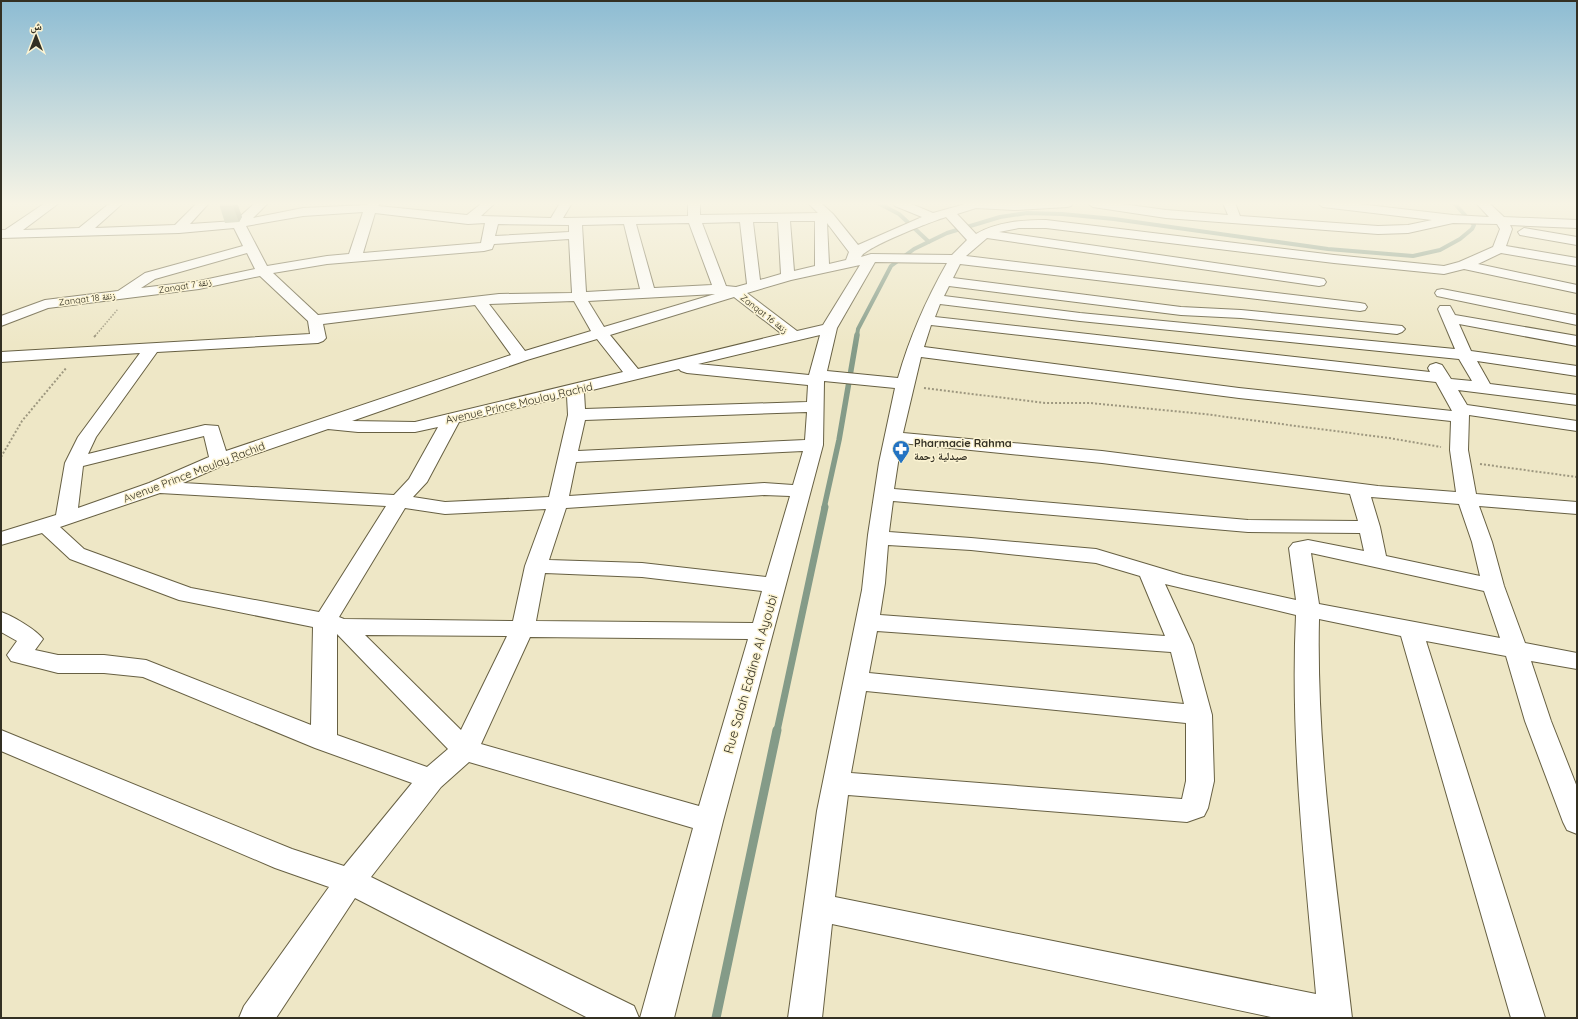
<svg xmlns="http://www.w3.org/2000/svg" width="1578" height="1019" font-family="Quicksand,'Noto Naskh Arabic',sans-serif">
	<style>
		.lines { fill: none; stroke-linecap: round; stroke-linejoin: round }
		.stream-far3 { stroke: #849b88; stroke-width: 4 }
		.stream-far2 { stroke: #849b88; stroke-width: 5.5 }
		.stream-far1 { stroke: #849b88; stroke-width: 7 }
		.stream { stroke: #849b88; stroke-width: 9 }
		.minor-casing { stroke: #676043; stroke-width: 2 }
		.path-far1 { stroke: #9d977f; stroke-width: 1.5; stroke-dasharray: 1.5 1.5; stroke-linecap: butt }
		.path { stroke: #9d977f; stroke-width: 2; stroke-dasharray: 2 2; stroke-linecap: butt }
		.minor { fill: #fff; fill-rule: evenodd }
		.wall { fill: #919e83 }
		.shaded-wall { fill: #76816a }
		.building { fill: #a9b898; stroke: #76816a }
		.labels { text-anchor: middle; stroke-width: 3; stroke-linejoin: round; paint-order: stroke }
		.far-street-label { font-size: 9px; fill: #333023; stroke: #fcf4d3 }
		.street-label { font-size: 11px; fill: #333023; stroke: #fcf4d3 }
		.poi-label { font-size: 11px; font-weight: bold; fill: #333023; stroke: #fcf4d3; text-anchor: start }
		.near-street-label { font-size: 13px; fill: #333023; stroke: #fcf4d3 }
	</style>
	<rect width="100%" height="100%" fill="#eee7c6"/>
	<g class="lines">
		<!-- stream-far3 -->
		<path class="stream-far3" d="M 878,203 L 899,214 L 929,242
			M 857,336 L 858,329 L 891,266 L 914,249 L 947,233 L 1000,217 L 1027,213 L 1062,214 L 1114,219 L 1328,249 L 1413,256 L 1440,250 L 1460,239 L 1472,229 L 1474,225 L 1454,203"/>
		<!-- stream-far2 -->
		<path class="stream-far2" d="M 824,508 L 839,440 L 857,335"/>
		<!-- stream-far1 -->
		<path class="stream-far1" d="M 777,731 L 825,507"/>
		<!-- stream -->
		<path class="stream" d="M 716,1018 L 777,730"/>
		<defs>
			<path id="minor" d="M 45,203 L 59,203 L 23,230 L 79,228 L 110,203 L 123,203 L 95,228 L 175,225 L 197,203 L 209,203 L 190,224 L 235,221 L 255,203 L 268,203 L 253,218 L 303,208 L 366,205 L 368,203 L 380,203 L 378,206 L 467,215 L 482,203 L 495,203 L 481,216 L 551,218 L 560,203 L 572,203 L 563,218 L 688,216 L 688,203 L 700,203 L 700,215 L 818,213 L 808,203 L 821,203 L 833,214 L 858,245 L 922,217 L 895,206 L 893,203 L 909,203 L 933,213 L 969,203 L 1073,203 L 1071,206 L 1067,207 L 1015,210 L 976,208 L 957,214 L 976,234 C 997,222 1022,220 1046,220 L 1334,255 L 1444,266 L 1459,262 L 1493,247 L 1500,229 L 1497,224 L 1453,223 L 1408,233 L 1378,234 L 1166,218 L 1093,207 L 1087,203 L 1115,203 L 1166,210 L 1228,215 L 1223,203 L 1235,203 L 1240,216 L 1378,226 L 1408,225 L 1432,220 L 1323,207 L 1317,203 L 1350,203 L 1453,215 L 1489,217 L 1476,203 L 1489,203 L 1504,217 L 1577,220 L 1577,228 L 1510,225 L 1512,229 L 1506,246 L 1577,258 L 1577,266 L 1501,253 L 1478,264 L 1577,285 L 1577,293 L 1464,269 L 1444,274 L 1334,263 L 1046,228 L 1019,228 L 999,232 L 1319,278 L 1324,279 L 1326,282 L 1324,285 L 1319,286 L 987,238 L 966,256 L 1360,303 L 1365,304 L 1367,307 L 1365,310 L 1360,311 L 960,264 L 953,278 L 1181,307 L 1241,310 L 1402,326 L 1405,329 L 1402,332 L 1397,334 L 1241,318 L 1181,315 L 949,286 L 944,296 L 1080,313 L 1455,349 L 1438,309 L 1440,306 L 1450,306 L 1455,315 L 1577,336 L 1577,346 L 1459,324 L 1471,351 L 1577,366 L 1577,376 L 1477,361 L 1490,384 L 1577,395 L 1577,405 L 1458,390 L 1467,405 L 1577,421 L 1577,431 L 1469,415 L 1468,450 L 1476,494 L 1577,502 L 1577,514 L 1479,506 L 1492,542 L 1504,586 L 1525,643 L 1577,653 L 1577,669 L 1531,661 L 1551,721 L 1577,787 L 1577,834 L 1567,830 L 1563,822 L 1525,721 L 1506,656 L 1426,641 L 1545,1018 L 1511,1018 L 1401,636 L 1319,619 C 1316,753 1337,886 1352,1018 L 1276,1018 L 832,924 L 822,1018 L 788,1018 L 817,811 L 862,590 L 868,535 L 879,463 L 895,388 L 824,381 L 823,445 L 723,821 L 674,1018 L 640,1018 L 693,828 L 469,762 L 441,787 L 371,877 L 634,1006 L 639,1018 L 588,1018 L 355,898 L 276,1018 L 239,1018 L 244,1006 L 329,887 L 275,868 L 1,751 L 1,730 L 292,849 L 344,866 L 412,783 L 315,748 L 143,677 L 104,673 L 58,673 L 11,661 L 7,655 L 17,641 L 1,632 L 1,612 C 11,615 37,630 43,639 L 35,650 L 58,655 L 104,655 L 146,660 L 311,725 L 313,627 L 179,600 L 70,559 L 42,533 L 1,545 L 1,532 L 56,515 L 65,463 L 78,437 L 140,353 L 1,362 L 1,352 L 310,334 L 308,321 L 260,276 L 199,289 L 48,308 L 1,326 L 1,316 L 45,300 L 118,291 L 145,273 L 243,246 L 234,228 L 179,233 L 1,238 L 1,230 L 5,230 ZM 363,212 L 349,254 L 327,256 L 267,266 L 246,226 L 303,216 ZM 375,213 L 468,224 L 485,223 L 481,243 L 363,253 ZM 946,217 L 967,240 L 952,255 L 871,254 L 861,257 C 865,247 933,221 946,217 ZM 790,221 L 815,221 L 815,266 L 794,271 ZM 740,222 L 747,284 L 736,287 L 726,286 L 702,223 ZM 753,222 L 778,222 L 781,274 L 760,280 ZM 689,223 L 712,285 L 654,288 L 636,224 ZM 827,223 L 849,252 L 846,260 L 829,264 ZM 498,224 L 569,225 L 569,232 L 495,236 ZM 624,224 L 640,289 L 586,292 L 582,225 ZM 569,239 L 572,293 L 499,294 L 318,315 L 273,273 L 327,264 L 484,251 L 492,249 L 494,244 ZM 247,253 L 255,269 L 199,281 L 141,288 L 155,279 ZM 875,262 L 947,263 C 926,300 910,336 898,378 L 827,371 L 837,328 ZM 860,265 L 823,325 L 797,331 L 747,293 L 791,280 ZM 715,294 L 604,327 L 588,301 ZM 734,297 L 782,334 L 638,369 L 610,335 ZM 574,301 L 591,331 L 525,351 L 489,304 ZM 940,304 L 1080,321 L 1459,359 L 1472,381 L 1451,379 L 1442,365 L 1436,363 L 1430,365 L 1428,368 L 1430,372 L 935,317 ZM 475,305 L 511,355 L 226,451 L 218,426 L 205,425 L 88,454 L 96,437 L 157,352 L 318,343 L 323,341 L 326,338 L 323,324 ZM 931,325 L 1436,382 L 1452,411 L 1239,388 L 924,347 ZM 820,335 L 809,375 L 698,364 ZM 597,339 L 623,372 L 415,422 L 352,421 L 527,360 ZM 921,357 L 1239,398 L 1451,421 L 1450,450 L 1456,492 L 1378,486 L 1102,451 L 903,433 ZM 679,369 L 681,371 L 687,373 L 808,385 L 807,402 L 585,409 L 584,392 ZM 567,396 L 568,415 L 549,497 L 445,502 L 413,497 L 427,482 L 459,422 ZM 807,412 L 805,440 L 578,451 L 585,420 ZM 438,427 L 409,479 L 394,495 L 183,483 L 226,464 L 328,429 L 358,432 L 415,432 ZM 204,436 L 209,457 L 149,483 L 78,508 L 83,466 ZM 901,443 L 1102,463 L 1350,494 L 1358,521 L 1248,520 L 894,489 ZM 803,451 L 793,485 L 764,483 L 569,496 L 576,462 ZM 160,493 L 386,506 L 319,612 L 191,588 L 84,549 L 60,527 ZM 764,495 L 790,496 L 766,577 L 642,563 L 549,560 L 566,508 ZM 1371,497 L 1459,504 L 1472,542 L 1480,576 L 1386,556 L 1380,527 ZM 893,501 L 1248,532 L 1360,533 L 1364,551 L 1308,540 L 1293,543 L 1289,548 L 1296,600 L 1183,575 L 1096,549 L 971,538 L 889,532 ZM 405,508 L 445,514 L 546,509 L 525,566 L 513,621 L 344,619 L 339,617 ZM 888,545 L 971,550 L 1096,563 L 1140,576 L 1165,636 L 880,615 L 885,583 ZM 1311,553 L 1484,591 L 1500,638 L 1319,604 ZM 545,573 L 642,577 L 762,591 L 753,623 L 536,621 ZM 1165,584 L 1296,615 C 1290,741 1305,868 1316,994 L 835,897 L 848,795 L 1187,822 L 1204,816 L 1208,808 L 1214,781 L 1212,715 L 1193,645 ZM 877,631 L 1171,652 L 1184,704 L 869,673 ZM 337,634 L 448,749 L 427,767 L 337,735 ZM 365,635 L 507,636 L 461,730 ZM 530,637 L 748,639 L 699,806 L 481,744 ZM 866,691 L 1186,723 L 1186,781 L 1182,799 L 851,773 Z
				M 1524,228 L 1577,237 L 1577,245 L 1520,235 L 1518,232 Z
				M 1442,289 L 1577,315 L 1577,325 L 1437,296 L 1435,293 L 1437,290 Z"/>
		</defs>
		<!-- minor casing -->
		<use href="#minor" class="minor-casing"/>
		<!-- path-far1 -->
		<path class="path-far1" d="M 95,336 L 118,309"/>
		<!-- path -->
		<path class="path" d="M 94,337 L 96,335
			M 924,388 L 1045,403 L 1090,403 L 1204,414 L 1389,438 L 1441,447
			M 1,457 L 22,421 L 67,367
			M 1480,464 L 1577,477"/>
		<!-- minor -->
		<use href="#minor" class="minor"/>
	</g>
	<!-- wall -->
	<path class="wall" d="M 222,203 L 237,203 L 242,217 L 239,222 L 225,223 L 220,207 Z"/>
	<!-- shaded-wall -->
	<path class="shaded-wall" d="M 235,203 L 237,203 L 242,217 L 239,222 L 233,206 Z"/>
	<!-- building -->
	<path class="building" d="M 222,203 L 235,203 L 233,206 L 220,207 Z"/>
	<!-- sky -->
	<linearGradient id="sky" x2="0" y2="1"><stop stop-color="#8dbcd3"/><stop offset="0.59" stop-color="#f7f4e5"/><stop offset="1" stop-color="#f7f4e5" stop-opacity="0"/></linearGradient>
	<rect width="1578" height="345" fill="url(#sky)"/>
	<!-- icons -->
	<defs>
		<symbol id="pharmacy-pin" viewBox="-11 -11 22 30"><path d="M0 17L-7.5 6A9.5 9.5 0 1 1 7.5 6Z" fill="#2373c2" stroke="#fcf4d3"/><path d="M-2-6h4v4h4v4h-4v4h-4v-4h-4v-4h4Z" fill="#fff"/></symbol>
	</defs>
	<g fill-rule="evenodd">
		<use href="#pharmacy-pin" x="891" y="439" width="20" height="27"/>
	</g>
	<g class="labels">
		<!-- far-street labels -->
		<g class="far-street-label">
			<text transform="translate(185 286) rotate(-9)" y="3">Zanqat 7 زنقة</text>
			<text transform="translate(87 299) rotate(-7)" y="3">Zanqat 18 زنقة</text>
			<text transform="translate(764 314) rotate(38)" y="3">Zanqat 16 زنقة</text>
		</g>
		<!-- street labels -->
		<g class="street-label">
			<text transform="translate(519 403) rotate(-13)" y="4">Avenue Prince Moulay Rachid</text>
			<text transform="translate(194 472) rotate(-21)" y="4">Avenue Prince Moulay Rachid</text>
		</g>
		<!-- poi labels -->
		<g class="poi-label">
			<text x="914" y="447">Pharmacie Rahma<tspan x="914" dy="13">صيدلية رحمة</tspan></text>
		</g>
		<!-- near-street labels -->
		<g class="near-street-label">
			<text transform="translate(750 674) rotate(-74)" y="5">Rue Salah Eddine Al Ayoubi</text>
		</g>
	</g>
	<!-- border -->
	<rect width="1578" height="1019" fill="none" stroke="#333023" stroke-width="4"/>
	<!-- north arrow -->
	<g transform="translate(36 36)" stroke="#fcf4d3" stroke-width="3" paint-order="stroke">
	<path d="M0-3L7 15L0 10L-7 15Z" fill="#333023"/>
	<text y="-6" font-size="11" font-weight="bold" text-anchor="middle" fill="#333023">ش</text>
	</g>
</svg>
